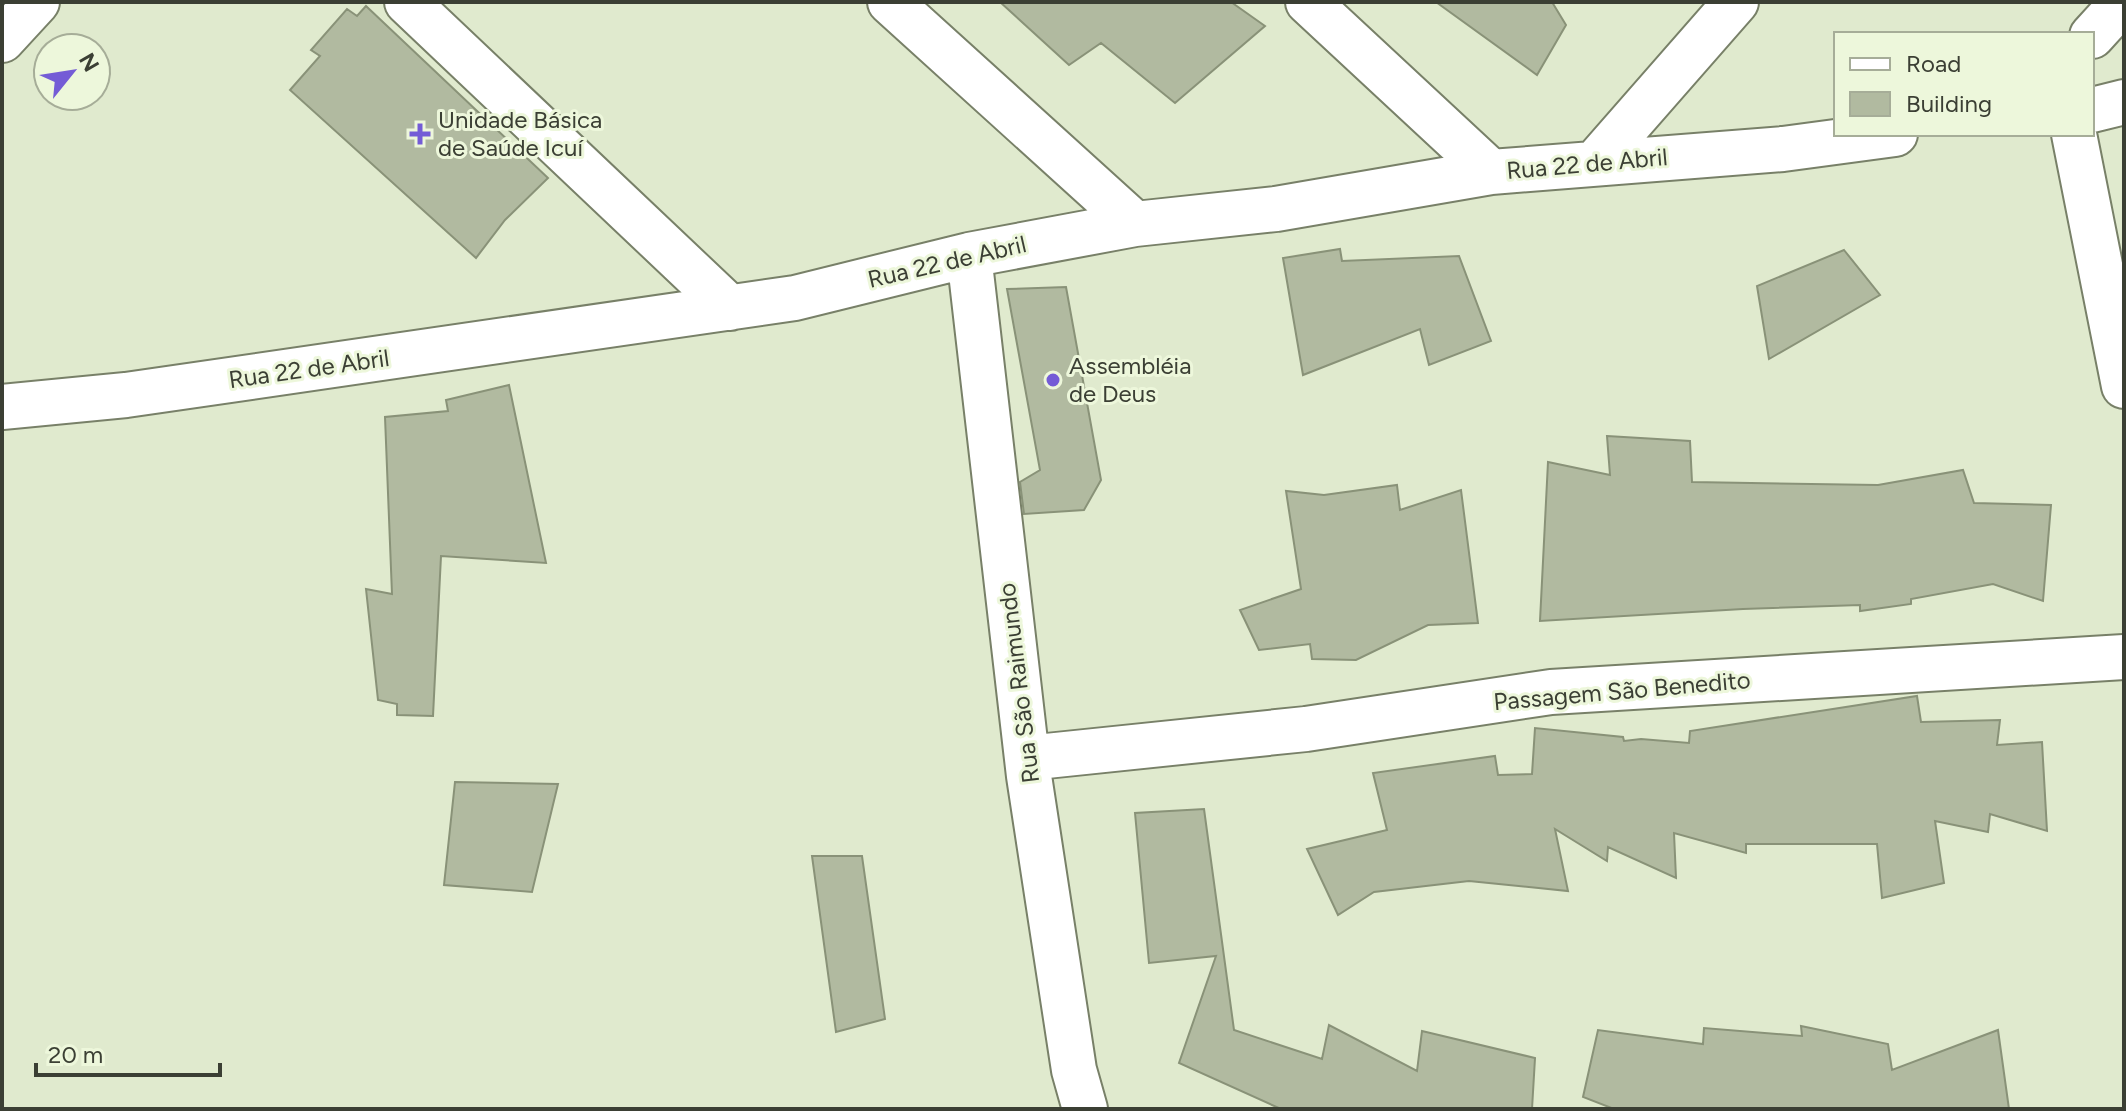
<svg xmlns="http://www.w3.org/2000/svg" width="2126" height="1111" font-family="Figtree,sans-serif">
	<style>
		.building { fill: #b1baa0; stroke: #899278; stroke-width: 2 }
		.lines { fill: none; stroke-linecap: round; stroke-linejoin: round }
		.street-casing { stroke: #788068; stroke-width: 48 }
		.secondary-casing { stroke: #788068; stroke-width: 48 }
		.street { stroke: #fff; stroke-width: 44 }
		.secondary { stroke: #fff; stroke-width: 44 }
		.poi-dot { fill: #745cd6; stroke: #edf7db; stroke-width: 3 }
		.labels { text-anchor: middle; stroke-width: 6; stroke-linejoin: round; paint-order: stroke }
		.poi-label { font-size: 24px; fill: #3b3f34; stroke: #edf7db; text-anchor: start }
		.street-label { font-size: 24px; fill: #3b3f34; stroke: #edf7db }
	</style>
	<rect width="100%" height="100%" fill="#e0eace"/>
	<!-- building -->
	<path class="building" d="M 1000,2 L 1231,2 L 1265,26 L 1175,103 L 1101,43 L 1069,65 Z
		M 1436,2 L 1552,2 L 1566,25 L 1537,75 Z
		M 366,6 L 548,178 L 505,220 L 476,258 L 290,90 L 320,56 L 311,50 L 347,9 L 357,16 Z
		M 1340,249 L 1342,261 L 1459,256 L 1491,341 L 1429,365 L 1420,329 L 1303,375 L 1283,258 Z
		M 1844,250 L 1880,295 L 1769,359 L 1757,286 Z
		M 1066,287 L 1101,480 L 1084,510 L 1024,514 L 1020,482 L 1040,470 L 1007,289 Z
		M 509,385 L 546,563 L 441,556 L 433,716 L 397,715 L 397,704 L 378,700 L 366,589 L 392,594 L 385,417 L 448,411 L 446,400 Z
		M 1607,436 L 1690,441 L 1692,482 L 1878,485 L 1963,470 L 1974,503 L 2051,505 L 2043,601 L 1993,584 L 1911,599 L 1911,604 L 1860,611 L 1860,605 L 1743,609 L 1540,621 L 1548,462 L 1610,475 Z
		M 1397,485 L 1400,510 L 1461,490 L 1478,623 L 1428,625 L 1356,660 L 1312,659 L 1310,644 L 1259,650 L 1240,610 L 1301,589 L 1286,491 L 1324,495 Z
		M 1917,696 L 1921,722 L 2000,720 L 1997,745 L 2042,742 L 2047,831 L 1990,814 L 1988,832 L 1935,821 L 1944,883 L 1882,898 L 1877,844 L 1746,844 L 1746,853 L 1674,833 L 1676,878 L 1608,847 L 1607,861 L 1555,829 L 1568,891 L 1469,881 L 1374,892 L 1338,915 L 1307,849 L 1387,830 L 1373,773 L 1495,756 L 1498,775 L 1532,774 L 1535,728 L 1623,737 L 1624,741 L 1641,739 L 1689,743 L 1690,731 Z
		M 455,782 L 558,784 L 532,892 L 444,885 Z
		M 1204,809 L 1234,1030 L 1322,1059 L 1329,1025 L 1417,1071 L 1422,1031 L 1535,1058 L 1532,1109 L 1281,1109 L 1179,1063 L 1216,956 L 1149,963 L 1135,813 Z
		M 812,856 L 862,856 L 885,1019 L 836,1032 Z
		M 1801,1026 L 1888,1044 L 1892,1070 L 1998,1030 L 2009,1109 L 1614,1109 L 1583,1097 L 1598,1030 L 1703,1044 L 1704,1028 L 1802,1036 Z"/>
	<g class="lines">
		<defs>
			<path id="street" d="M 407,2 L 730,308
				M 890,2 L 1135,224
				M 1308,2 L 1491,172
				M 2092,36 L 2123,2
				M 2092,110 L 2124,102
				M 2074,134 L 2124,386
				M 1595,163 L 1736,2
				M 969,255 L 1029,776 L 1074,1070 L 1085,1109
				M 2,407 L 126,395 L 795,298 L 969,255 L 1135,224 L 1276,209 L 1491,172 L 1783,149 L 1895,134
				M 1027,758 L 1306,729 L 1551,692 L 2124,657"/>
			<path id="secondary" d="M 2,40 L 37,2"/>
		</defs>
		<!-- street casing -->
		<use href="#street" class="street-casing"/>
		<!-- secondary casing -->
		<use href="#secondary" class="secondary-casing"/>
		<!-- street -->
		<use href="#street" class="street"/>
		<!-- secondary -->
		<use href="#secondary" class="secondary"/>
	</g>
	<!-- markers -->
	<g class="poi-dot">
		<path d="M416 122h8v8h8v8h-8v8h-8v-8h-8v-8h8z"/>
		<circle cx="1053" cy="380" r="8"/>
	</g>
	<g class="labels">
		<!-- poi labels -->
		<g class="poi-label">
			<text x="438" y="128">Unidade Básica<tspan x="438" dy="28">de Saúde Icuí</tspan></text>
			<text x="1069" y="374">Assembléia<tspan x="1069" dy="28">de Deus</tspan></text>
		</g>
		<!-- street labels -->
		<g class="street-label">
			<text transform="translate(1587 164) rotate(-5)" y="8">Rua 22 de Abril</text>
			<text transform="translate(947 262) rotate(-13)" y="8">Rua 22 de Abril</text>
			<text transform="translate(309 369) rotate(-8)" y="8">Rua 22 de Abril</text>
			<text transform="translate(1019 683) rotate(-97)" y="8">Rua São Raimundo</text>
			<text transform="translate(1622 691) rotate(-5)" y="8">Passagem São Benedito</text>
		</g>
	</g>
	<!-- border -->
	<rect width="2126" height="1111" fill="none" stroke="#3b3f34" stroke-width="8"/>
	<!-- legend -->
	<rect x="1834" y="32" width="260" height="104" fill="#edf7db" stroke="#a6ad98" stroke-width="2"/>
	<rect x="1850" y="58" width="40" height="12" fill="#ffffff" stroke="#a6ad98" stroke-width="2"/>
	<text x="1906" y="72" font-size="24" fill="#3b3f34">Road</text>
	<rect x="1850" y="92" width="40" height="24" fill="#b1baa0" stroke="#a6ad98" stroke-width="2"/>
	<text x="1906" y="112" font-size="24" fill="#3b3f34">Building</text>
	<!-- north arrow -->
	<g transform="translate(72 72) rotate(60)"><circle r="38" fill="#edf7db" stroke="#a6ad98" stroke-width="2"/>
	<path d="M0-6L14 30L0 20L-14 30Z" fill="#745cd6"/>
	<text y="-12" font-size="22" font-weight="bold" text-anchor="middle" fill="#3b3f34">N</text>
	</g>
	<!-- scale -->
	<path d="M36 1063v12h184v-12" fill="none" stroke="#3b3f34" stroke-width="4"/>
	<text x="48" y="1063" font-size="24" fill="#3b3f34" stroke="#edf7db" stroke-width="6" paint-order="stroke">20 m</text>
</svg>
